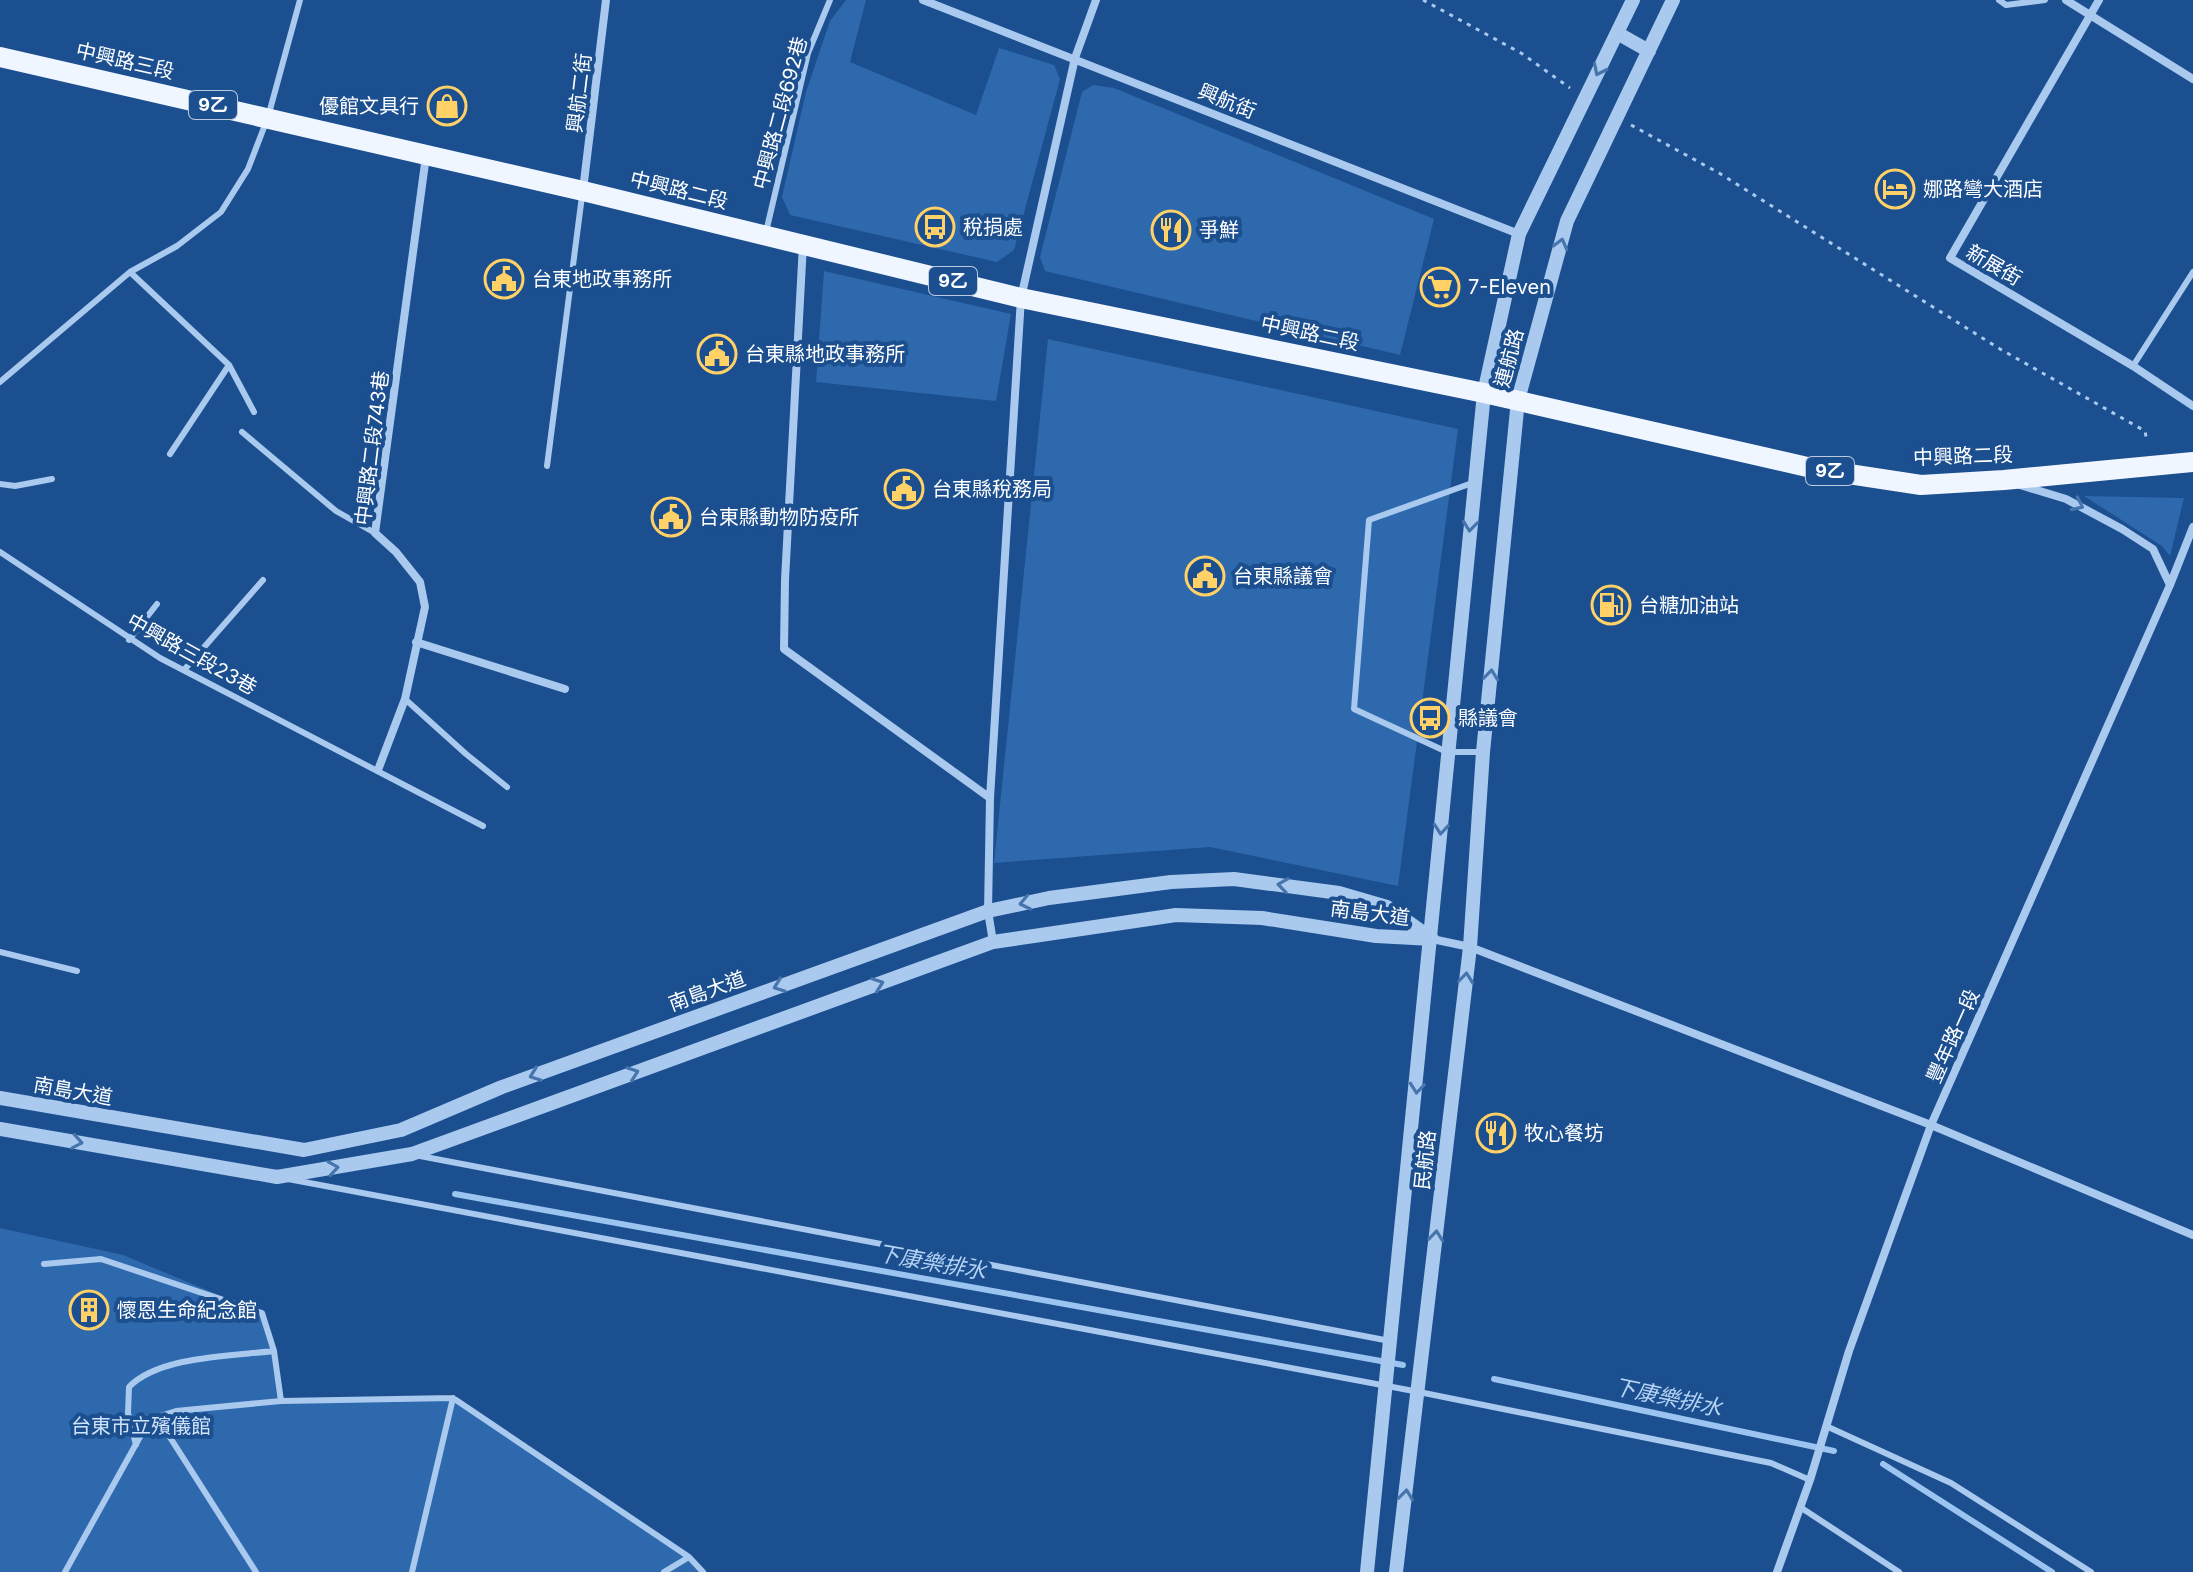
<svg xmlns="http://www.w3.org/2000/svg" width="2193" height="1572" font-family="Inter,'Noto Sans TC',sans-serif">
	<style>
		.green { fill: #2e69ad }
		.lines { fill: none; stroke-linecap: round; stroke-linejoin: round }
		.stream { stroke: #9cc4f0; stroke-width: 6 }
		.path { stroke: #a9c9ee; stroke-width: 3; stroke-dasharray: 4 6; stroke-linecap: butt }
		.service { stroke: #a9c9ee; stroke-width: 6 }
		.minor { stroke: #a9c9ee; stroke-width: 8 }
		.tertiary { stroke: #a9c9ee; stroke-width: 14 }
		.primary { stroke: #f0f6ff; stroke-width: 20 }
		.oneway { stroke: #4674ac }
		.labels { text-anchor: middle; stroke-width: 8; stroke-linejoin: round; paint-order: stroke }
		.shield { fill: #1b4f8f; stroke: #bbcadd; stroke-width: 2 }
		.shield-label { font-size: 18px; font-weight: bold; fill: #fff }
		.street-label { font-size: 20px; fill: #fff; stroke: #1b4f8f }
		.poi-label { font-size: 20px; fill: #fff; stroke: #1b4f8f; text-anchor: start }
		.park-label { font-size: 20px; fill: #cfe3fa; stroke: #1b4f8f }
		.water-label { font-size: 22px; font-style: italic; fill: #b5d3f5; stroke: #1b4f8f }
	</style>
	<rect width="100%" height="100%" fill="#1b4f8f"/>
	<!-- green -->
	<path class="green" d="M 846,0 L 866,0 L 850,62 L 976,115 L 999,48 L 1054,65 L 1060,79 L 1014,250 L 997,262 L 790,215 L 782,197 L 806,92 L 830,21 Z
		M 1093,85 L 1114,88 L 1434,219 L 1400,355 L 1045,271 L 1040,257 L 1082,92 Z
		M 824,271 L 1011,314 L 996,401 L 816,382 Z
		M 1048,339 L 1458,429 L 1398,886 L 1210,847 L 994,863 Z
		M 2084,496 L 2184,498 L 2170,556 L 2162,546 Z
		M 0,1228 L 123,1255 L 262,1313 L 274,1351 L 282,1401 L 453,1398 L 689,1557 L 703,1572 L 0,1572 Z"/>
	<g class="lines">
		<!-- stream -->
		<path class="stream" d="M 455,1194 L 1403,1365
			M 1494,1379 L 1834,1451
			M 1883,1464 L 2052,1572"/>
		<!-- path -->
		<path class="path" d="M 1423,0 L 1521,53 L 1570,88
			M 1631,125 L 1719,173 L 2000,349 L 2145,431 L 2147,442"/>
		<!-- service -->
		<path class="service" d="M 1999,0 L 2006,5 L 2045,0
			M 766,232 L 808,53 L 830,0
			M 130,272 L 229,365 L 254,412
			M 2133,366 L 2193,272
			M 0,382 L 130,272 L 177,246 L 221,212 L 248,169 L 268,117 L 300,0
			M 242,432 L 336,511 L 375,533
			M 170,454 L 229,365
			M 547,466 L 582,196
			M 1475,482 L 1369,520 L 1354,709 L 1447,752 L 1483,752
			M 0,484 L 15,486 L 52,479
			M 0,552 L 160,658 L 483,826
			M 129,640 L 157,604
			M 184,670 L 263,580
			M 405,699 L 466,754 L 507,787
			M 0,952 L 77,971
			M 420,1156 L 1390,1341
			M 288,1179 L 1419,1392 L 1771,1463 L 1810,1480
			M 44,1264 L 101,1259 L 262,1313 L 274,1351 L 281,1401
			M 157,1417 L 256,1572
			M 1826,1426 L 1951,1483 L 2091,1572
			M 136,1445 L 128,1413 L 129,1387 C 159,1356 232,1356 274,1351
			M 1800,1507 L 1899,1572
			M 65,1572 L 146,1426 L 157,1417 L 176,1411 L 281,1401 L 453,1398 L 689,1557 L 703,1572
			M 412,1572 L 453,1398
			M 664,1572 L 689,1557"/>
		<!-- minor -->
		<path class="minor" d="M 923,0 L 1519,234
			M 2066,0 L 2193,79
			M 2099,0 L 1950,258 L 2133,366 L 2193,406
			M 583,190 L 606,0
			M 803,244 L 785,580 L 784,649 L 990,798
			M 2020,485 L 2066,499 L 2122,529 L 2153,549 L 2170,585
			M 416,642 L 565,689
			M 378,770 L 405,699 L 425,607 L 420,582 L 396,552 L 375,533 L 426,156
			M 1432,939 L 1470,947 L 1931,1125 L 2193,1235
			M 993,942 L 988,911 L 990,798 L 1021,298 L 1075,58 L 1096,0
			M 1777,1572 L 1810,1480 L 1849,1351 L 1931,1125 L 2170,585 L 2193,527"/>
		<!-- tertiary -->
		<path class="tertiary" d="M 1617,33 L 1649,51
			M 0,1098 L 304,1150 L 401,1130 L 502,1087 L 988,911 L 1049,898 L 1171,882 L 1234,879 L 1339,893 L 1387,907 L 1432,939
			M 0,1129 L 277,1177 L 412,1154 L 993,942 L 1176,915 L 1262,918 L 1376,936 L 1432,939
			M 1367,1572 L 1484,393 L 1519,234 L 1633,0
			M 1396,1572 L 1470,947 L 1483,752 L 1518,400 L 1567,221 L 1673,0"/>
		<!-- primary -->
		<path class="primary" d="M 0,57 L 583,191 L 1021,298 L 1484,393 L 1816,469 L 1921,485 L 2004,480 L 2193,462"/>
	</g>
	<!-- one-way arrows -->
	<defs><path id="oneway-chevron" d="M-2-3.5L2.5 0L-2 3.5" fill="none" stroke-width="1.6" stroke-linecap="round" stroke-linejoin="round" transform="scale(2)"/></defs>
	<g class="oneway">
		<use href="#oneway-chevron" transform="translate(1599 70) rotate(116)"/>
		<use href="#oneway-chevron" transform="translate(1561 244) rotate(-75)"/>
		<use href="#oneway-chevron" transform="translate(2078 505) rotate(25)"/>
		<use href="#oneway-chevron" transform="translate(1470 526) rotate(96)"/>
		<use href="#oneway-chevron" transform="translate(1491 675) rotate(-84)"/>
		<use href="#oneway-chevron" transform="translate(1441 829) rotate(95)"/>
		<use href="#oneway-chevron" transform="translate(1283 885) rotate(-172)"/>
		<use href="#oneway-chevron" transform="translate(1025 903) rotate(168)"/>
		<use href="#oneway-chevron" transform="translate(1466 978) rotate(-84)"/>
		<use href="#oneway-chevron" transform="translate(878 984) rotate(-20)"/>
		<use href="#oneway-chevron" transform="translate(779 986) rotate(160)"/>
		<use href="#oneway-chevron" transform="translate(633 1073) rotate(-20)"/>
		<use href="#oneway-chevron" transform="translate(535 1075) rotate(160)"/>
		<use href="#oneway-chevron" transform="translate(1417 1088) rotate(96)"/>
		<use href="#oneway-chevron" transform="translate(77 1142) rotate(10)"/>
		<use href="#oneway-chevron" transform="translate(333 1168) rotate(-9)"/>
		<use href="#oneway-chevron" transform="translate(1436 1236) rotate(-84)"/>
		<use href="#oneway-chevron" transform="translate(1406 1495) rotate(-83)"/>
	</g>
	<!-- icons -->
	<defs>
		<symbol id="shop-ring" viewBox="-11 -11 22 22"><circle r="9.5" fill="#1b4f8f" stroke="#ffd166" stroke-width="1.5"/><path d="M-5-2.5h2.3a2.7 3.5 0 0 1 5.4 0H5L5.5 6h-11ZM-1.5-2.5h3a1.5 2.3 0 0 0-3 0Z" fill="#ffd166"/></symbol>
		<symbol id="hotel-ring" viewBox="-11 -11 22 22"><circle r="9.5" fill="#1b4f8f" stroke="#ffd166" stroke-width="1.5"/><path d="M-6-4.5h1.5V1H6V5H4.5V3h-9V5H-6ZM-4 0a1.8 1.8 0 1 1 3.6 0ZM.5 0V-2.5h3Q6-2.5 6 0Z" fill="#ffd166"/></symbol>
		<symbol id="bus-ring" viewBox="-11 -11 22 22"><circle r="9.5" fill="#1b4f8f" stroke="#ffd166" stroke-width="1.5"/><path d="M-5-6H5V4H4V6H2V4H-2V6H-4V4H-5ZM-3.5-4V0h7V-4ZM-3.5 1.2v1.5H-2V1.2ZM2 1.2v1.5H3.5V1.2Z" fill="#ffd166"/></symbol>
		<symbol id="restaurant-ring" viewBox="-11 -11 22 22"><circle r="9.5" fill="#1b4f8f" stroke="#ffd166" stroke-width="1.5"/><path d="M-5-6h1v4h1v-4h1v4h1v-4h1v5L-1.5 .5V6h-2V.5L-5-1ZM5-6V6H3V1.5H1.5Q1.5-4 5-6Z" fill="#ffd166"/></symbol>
		<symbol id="civic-ring" viewBox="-11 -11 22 22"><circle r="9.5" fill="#1b4f8f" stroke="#ffd166" stroke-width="1.5"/><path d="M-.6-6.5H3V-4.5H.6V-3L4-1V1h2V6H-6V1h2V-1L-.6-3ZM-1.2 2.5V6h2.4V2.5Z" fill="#ffd166"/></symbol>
		<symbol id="supermarket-ring" viewBox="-11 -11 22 22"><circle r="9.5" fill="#1b4f8f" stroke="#ffd166" stroke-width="1.5"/><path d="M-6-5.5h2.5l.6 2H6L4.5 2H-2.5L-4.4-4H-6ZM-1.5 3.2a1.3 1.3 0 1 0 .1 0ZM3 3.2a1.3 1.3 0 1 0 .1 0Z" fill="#ffd166"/></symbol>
		<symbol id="fuel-ring" viewBox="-11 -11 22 22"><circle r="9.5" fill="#1b4f8f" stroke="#ffd166" stroke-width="1.5"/><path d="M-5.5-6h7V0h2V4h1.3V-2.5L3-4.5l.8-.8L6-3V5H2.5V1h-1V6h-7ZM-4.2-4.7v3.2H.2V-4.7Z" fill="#ffd166"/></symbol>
		<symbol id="building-ring" viewBox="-11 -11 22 22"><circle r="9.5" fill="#1b4f8f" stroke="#ffd166" stroke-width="1.5"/><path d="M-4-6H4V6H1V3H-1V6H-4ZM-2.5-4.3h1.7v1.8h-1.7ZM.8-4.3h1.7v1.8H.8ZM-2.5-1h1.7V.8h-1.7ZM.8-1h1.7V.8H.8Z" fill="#ffd166"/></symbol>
	</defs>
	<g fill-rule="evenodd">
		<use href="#shop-ring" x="425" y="84" width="44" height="44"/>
		<use href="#hotel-ring" x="1873" y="167" width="44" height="44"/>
		<use href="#bus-ring" x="913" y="205" width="44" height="44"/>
		<use href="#restaurant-ring" x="1149" y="208" width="44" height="44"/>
		<use href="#civic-ring" x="482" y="257" width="44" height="44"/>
		<use href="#supermarket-ring" x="1418" y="265" width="44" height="44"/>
		<use href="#civic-ring" x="695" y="332" width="44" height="44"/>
		<use href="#civic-ring" x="882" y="467" width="44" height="44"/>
		<use href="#civic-ring" x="649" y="495" width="44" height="44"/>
		<use href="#civic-ring" x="1183" y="554" width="44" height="44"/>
		<use href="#fuel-ring" x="1589" y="583" width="44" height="44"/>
		<use href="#bus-ring" x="1408" y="696" width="44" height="44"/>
		<use href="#restaurant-ring" x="1474" y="1111" width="44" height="44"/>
		<use href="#building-ring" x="67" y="1288" width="44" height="44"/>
	</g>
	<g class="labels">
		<!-- shield labels -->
		<g class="shield">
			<rect x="189" y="91" width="48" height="28" rx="6"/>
			<rect x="929" y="267" width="48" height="28" rx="6"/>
			<rect x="1806" y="457" width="48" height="28" rx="6"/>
		</g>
		<g class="shield-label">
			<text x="213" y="111">9乙</text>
			<text x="953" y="287">9乙</text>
			<text x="1830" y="477">9乙</text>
		</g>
		<!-- street labels -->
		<g class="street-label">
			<text transform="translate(125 61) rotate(13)" y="7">中興路三段</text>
			<text transform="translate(579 93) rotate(-83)" y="7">興航二街</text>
			<text transform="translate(1227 101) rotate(22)" y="7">興航街</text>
			<text transform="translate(780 113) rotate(-75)" y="7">中興路二段692巷</text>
			<text transform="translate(679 190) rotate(14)" y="7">中興路二段</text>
			<text transform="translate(1994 265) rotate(30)" y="7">新展街</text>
			<text transform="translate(1310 333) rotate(12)" y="7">中興路二段</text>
			<text transform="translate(1509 358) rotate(-75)" y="7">連航路</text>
			<text transform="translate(372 448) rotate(-83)" y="7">中興路二段743巷</text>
			<text transform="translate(1963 456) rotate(-2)" y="7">中興路二段</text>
			<text transform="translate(192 654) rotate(29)" y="7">中興路三段23巷</text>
			<text transform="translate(1370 913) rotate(7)" y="7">南島大道</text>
			<text transform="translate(707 991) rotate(-20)" y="7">南島大道</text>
			<text transform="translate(1953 1036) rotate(-66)" y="7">豐年路一段</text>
			<text transform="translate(73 1091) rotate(10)" y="7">南島大道</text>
			<text transform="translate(1425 1160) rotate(-84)" y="7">民航路</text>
		</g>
		<!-- poi labels -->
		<g class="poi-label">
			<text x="419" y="113" text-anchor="end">優館文具行</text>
			<text x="1923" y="196">娜路彎大酒店</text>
			<text x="963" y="234">稅捐處</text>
			<text x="1199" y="237">爭鮮</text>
			<text x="532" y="286">台東地政事務所</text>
			<text x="1468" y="294">7-Eleven</text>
			<text x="745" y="361">台東縣地政事務所</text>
			<text x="932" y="496">台東縣稅務局</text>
			<text x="699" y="524">台東縣動物防疫所</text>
			<text x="1233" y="583">台東縣議會</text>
			<text x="1639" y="612">台糖加油站</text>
			<text x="1458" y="725">縣議會</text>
			<text x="1524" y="1140">牧心餐坊</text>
			<text x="117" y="1317">懷恩生命紀念館</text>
		</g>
		<!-- park labels -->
		<g class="park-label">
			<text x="141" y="1433">台東市立殯儀館</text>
		</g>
		<!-- water labels -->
		<g class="water-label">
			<text transform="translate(932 1262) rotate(10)" y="8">下康樂排水</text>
			<text transform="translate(1668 1397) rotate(12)" y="8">下康樂排水</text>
		</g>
	</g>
</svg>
